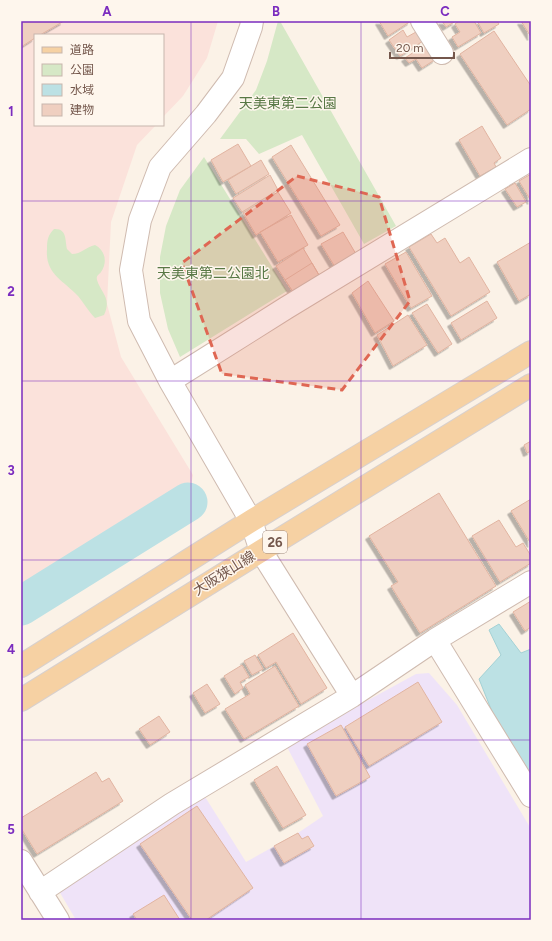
<svg xmlns="http://www.w3.org/2000/svg" width="552" height="941" font-family="Figtree,'Noto Sans JP',sans-serif">
	<style>
		.commercial { fill: #fbe2db }
		.education { fill: #efe3f8 }
		.green { fill: #d6e8c6 }
		.water { fill: #bce1e4; stroke: #a3d1d5 }
		.lines { fill: none; stroke-linecap: round; stroke-linejoin: round }
		.river { stroke: #bce1e4; stroke-width: 39 }
		.building { fill: #efcfc0; stroke: #e1b4a1; filter: url(#shadow) }
		.minor-casing { stroke: #cfbbb0; stroke-width: 24 }
		.major-casing { stroke: #d8d0cd; stroke-width: 24 }
		.minor { stroke: #fff; stroke-width: 22 }
		.major { stroke: #f6d1a3; stroke-width: 22 }
		.marked { fill: #df6753; fill-opacity: 0.2; stroke: #df6753; stroke-width: 3; stroke-dasharray: 8 5; stroke-linejoin: round }
		.grid { fill: none; stroke: #7b2cbf; stroke-width: 1; stroke-opacity: 0.55 }
		.labels { text-anchor: middle; stroke-width: 3; stroke-linejoin: round; paint-order: stroke }
		.shield { fill: #fef6ed; stroke: #9d877c; stroke-width: 1 }
		.shield-label { font-size: 13px; font-weight: bold; fill: #74574c }
		.park-label { font-size: 14px; fill: #587845; stroke: #fef6ed }
		.street-label { font-size: 14px; fill: #74574c; stroke: #fef6ed }
		.neatline { fill: none; stroke: #7b2cbf; stroke-width: 1.5 }
		.grid-label { font-size: 13px; text-anchor: middle; font-weight: bold; fill: #7b2cbf }
	</style>
	<defs>
		<filter id="shadow"><feDropShadow dx="-3.5" dy="3.5" stdDeviation="0" flood-color="#0004"/></filter>
	</defs>
	<rect width="100%" height="100%" fill="#fbf2e7"/>
	<!-- commercial -->
	<path class="commercial" d="M 21,21 L 218,21 L 207,58 L 183,96 L 163,117 L 163,35 L 35,35 L 35,125 L 156,125 L 137,145 L 111,222 L 107,304 L 121,357 L 193,475 L 189,496 L 21,598 Z"/>
	<!-- education -->
	<path class="education" d="M 429,673 L 457,705 L 531,829 L 531,920 L 76,920 L 59,891 L 202,792 L 246,862 L 298,833 L 323,816 L 286,745 L 416,674 Z"/>
	<!-- green -->
	<path class="green" d="M 278,21 L 280,21 L 396,226 L 364,244 L 302,135 L 259,154 L 246,139 L 220,139 L 256,90 L 267,61 Z
		M 204,157 L 287,291 L 180,357 L 168,329 L 160,293 L 160,257 L 166,226 L 180,190 Z
		M 54,229 C 67,228 65,240 67,249 L 72,254 C 81,254 86,247 95,245 C 105,250 108,262 101,272 C 99,275 96,275 97,280 C 101,293 112,298 104,315 L 95,318 C 88,311 84,303 78,296 C 63,280 45,274 47,249 C 47,240 48,235 54,229 Z"/>
	<!-- water -->
	<path class="water" d="M 499,624 L 521,653 L 531,649 L 531,779 L 497,724 L 479,679 L 501,655 L 489,630 Z"/>
	<g class="lines">
		<!-- river -->
		<path class="river" d="M 21,606 L 188,502"/>
	</g>
	<!-- building -->
	<path class="building" d="M 21,21 L 64,21 L 40,35 L 35,35 L 35,38 L 21,47 Z
		M 379,21 L 411,21 L 388,36 Z
		M 442,21 L 456,21 L 446,27 Z
		M 459,21 L 474,21 L 481,33 L 458,47 L 452,37 L 460,32 L 455,24 Z
		M 477,21 L 497,21 L 499,24 L 484,33 Z
		M 521,21 L 531,21 L 531,37 Z
		M 403,30 L 407,37 L 416,32 L 423,41 L 400,56 L 389,40 Z
		M 494,31 L 531,86 L 531,109 L 507,125 L 460,54 Z
		M 426,44 L 436,59 L 422,68 L 416,59 L 409,63 L 405,58 Z
		M 482,126 L 501,158 L 494,163 L 496,167 L 480,176 L 459,140 Z
		M 238,144 L 251,166 L 223,182 L 211,160 Z
		M 291,145 L 340,225 L 321,236 L 272,157 Z
		M 261,160 L 269,174 L 236,194 L 228,180 Z
		M 531,174 L 531,201 L 519,181 Z
		M 270,175 L 278,190 L 242,212 L 233,198 Z
		M 515,183 L 526,202 L 517,207 L 505,189 Z
		M 278,192 L 291,213 L 256,235 L 243,213 Z
		M 291,215 L 308,245 L 278,262 L 260,232 Z
		M 343,232 L 356,254 L 335,267 L 321,244 Z
		M 431,234 L 437,243 L 445,238 L 460,263 L 469,257 L 490,292 L 451,316 L 409,247 Z
		M 531,242 L 531,294 L 519,301 L 497,262 Z
		M 303,248 L 319,275 L 293,292 L 276,266 Z
		M 406,252 L 432,296 L 411,308 L 385,264 Z
		M 312,263 L 319,275 L 293,292 L 285,280 Z
		M 368,281 L 394,321 L 375,333 L 352,293 Z
		M 487,301 L 497,318 L 461,340 L 451,323 Z
		M 427,304 L 452,344 L 438,353 L 412,313 Z
		M 408,315 L 427,345 L 393,366 L 377,335 Z
		M 531,441 L 531,451 L 527,453 L 524,445 Z
		M 439,493 L 496,586 L 420,633 L 391,586 L 398,582 L 369,536 Z
		M 531,499 L 531,544 L 511,511 Z
		M 499,520 L 516,547 L 523,543 L 531,556 L 531,563 L 500,582 L 472,536 Z
		M 531,601 L 531,627 L 525,631 L 513,612 Z
		M 293,633 L 327,688 L 301,704 L 276,662 L 266,668 L 258,655 Z
		M 255,655 L 263,669 L 252,675 L 244,661 Z
		M 242,665 L 249,677 L 240,682 L 243,688 L 235,694 L 224,676 Z
		M 275,666 L 299,706 L 244,739 L 225,709 L 250,694 L 245,685 Z
		M 418,682 L 442,722 L 369,766 L 345,727 Z
		M 207,684 L 220,704 L 205,713 L 193,693 Z
		M 159,716 L 170,732 L 150,745 L 139,729 Z
		M 341,725 L 370,777 L 336,796 L 307,744 Z
		M 277,766 L 306,815 L 283,828 L 254,780 Z
		M 96,772 L 102,782 L 109,778 L 123,801 L 37,854 L 21,828 L 21,818 Z
		M 197,806 L 253,888 L 206,920 L 192,920 L 140,844 Z
		M 298,833 L 302,839 L 308,836 L 314,846 L 284,863 L 274,846 Z
		M 164,895 L 180,920 L 137,920 L 133,914 Z"/>
	<g class="lines">
		<defs>
			<path id="minor" d="M 252,21 L 251,27 L 233,78 L 206,114 L 160,167 L 140,220 L 131,270 L 139,321 L 170,381 L 251,521 L 261,551 L 352,696
				M 422,21 L 442,53
				M 170,381 L 286,308 L 531,159
				M 435,640 L 531,796
				M 21,861 L 58,920
				M 40,892 L 172,804 L 352,696 L 435,640 L 531,582"/>
			<path id="major" d="M 21,666 L 251,521 L 531,352
				M 21,700 L 261,551 L 531,385"/>
		</defs>
		<!-- minor casing -->
		<use href="#minor" class="minor-casing"/>
		<!-- major casing -->
		<use href="#major" class="major-casing"/>
		<!-- minor -->
		<use href="#minor" class="minor"/>
		<!-- major -->
		<use href="#major" class="major"/>
	</g>
	<!-- marked area -->
	<path class="marked" d="M 297,176 L 379,197 L 410,301 L 342,390 L 222,374 L 182,263 Z"/>
	<!-- grid -->
	<path class="grid" d="M 191,21 L 191,920M 361,21 L 361,920M 21,201 L 531,201M 21,381 L 531,381M 21,560 L 531,560M 21,740 L 531,740"/>
	<g class="labels">
		<!-- shield labels -->
		<rect class="shield" x="263" y="531" width="24" height="22" rx="3"/>
		<g class="shield-label">
			<text x="275" y="547">26</text>
		</g>
		<!-- park labels -->
		<g class="park-label">
			<text x="288" y="108">天美東第二公園</text>
			<text x="213" y="278">天美東第二公園北</text>
		</g>
		<!-- street labels -->
		<g class="street-label">
			<text transform="translate(224 573) rotate(-32)" y="5">大阪狭山線</text>
		</g>
	</g>
	<!-- border -->
	<rect width="552" height="941" fill="none" stroke="#fef6ed" stroke-width="44"/>
	<!-- legend -->
	<rect x="34" y="34" width="130" height="92" fill="#fef6ed" stroke="#c7b6ad"/>
	<rect x="42" y="47" width="20" height="6" fill="#f6d1a3" stroke="#c7b6ad"/>
	<text x="70" y="54" font-size="12" fill="#74574c">道路</text>
	<rect x="42" y="64" width="20" height="12" fill="#d6e8c6" stroke="#c7b6ad"/>
	<text x="70" y="74" font-size="12" fill="#74574c">公園</text>
	<rect x="42" y="84" width="20" height="12" fill="#bce1e4" stroke="#c7b6ad"/>
	<text x="70" y="94" font-size="12" fill="#74574c">水域</text>
	<rect x="42" y="104" width="20" height="12" fill="#efcfc0" stroke="#c7b6ad"/>
	<text x="70" y="114" font-size="12" fill="#74574c">建物</text>
	<!-- scale -->
	<path d="M390 52v6h64v-6" fill="none" stroke="#74574c" stroke-width="2"/>
	<text x="396" y="52" font-size="12" fill="#74574c" stroke="#fef6ed" stroke-width="3" paint-order="stroke">20 m</text>
	<rect x="22" y="22" width="508" height="897" class="neatline"/>
	<g class="grid-label">
		<text x="107" y="16">A</text>
		<text x="276" y="16">B</text>
		<text x="445" y="16">C</text>
		<text x="11" y="116">1</text>
		<text x="11" y="296">2</text>
		<text x="11" y="475">3</text>
		<text x="11" y="654">4</text>
		<text x="11" y="834">5</text>
	</g>
</svg>
